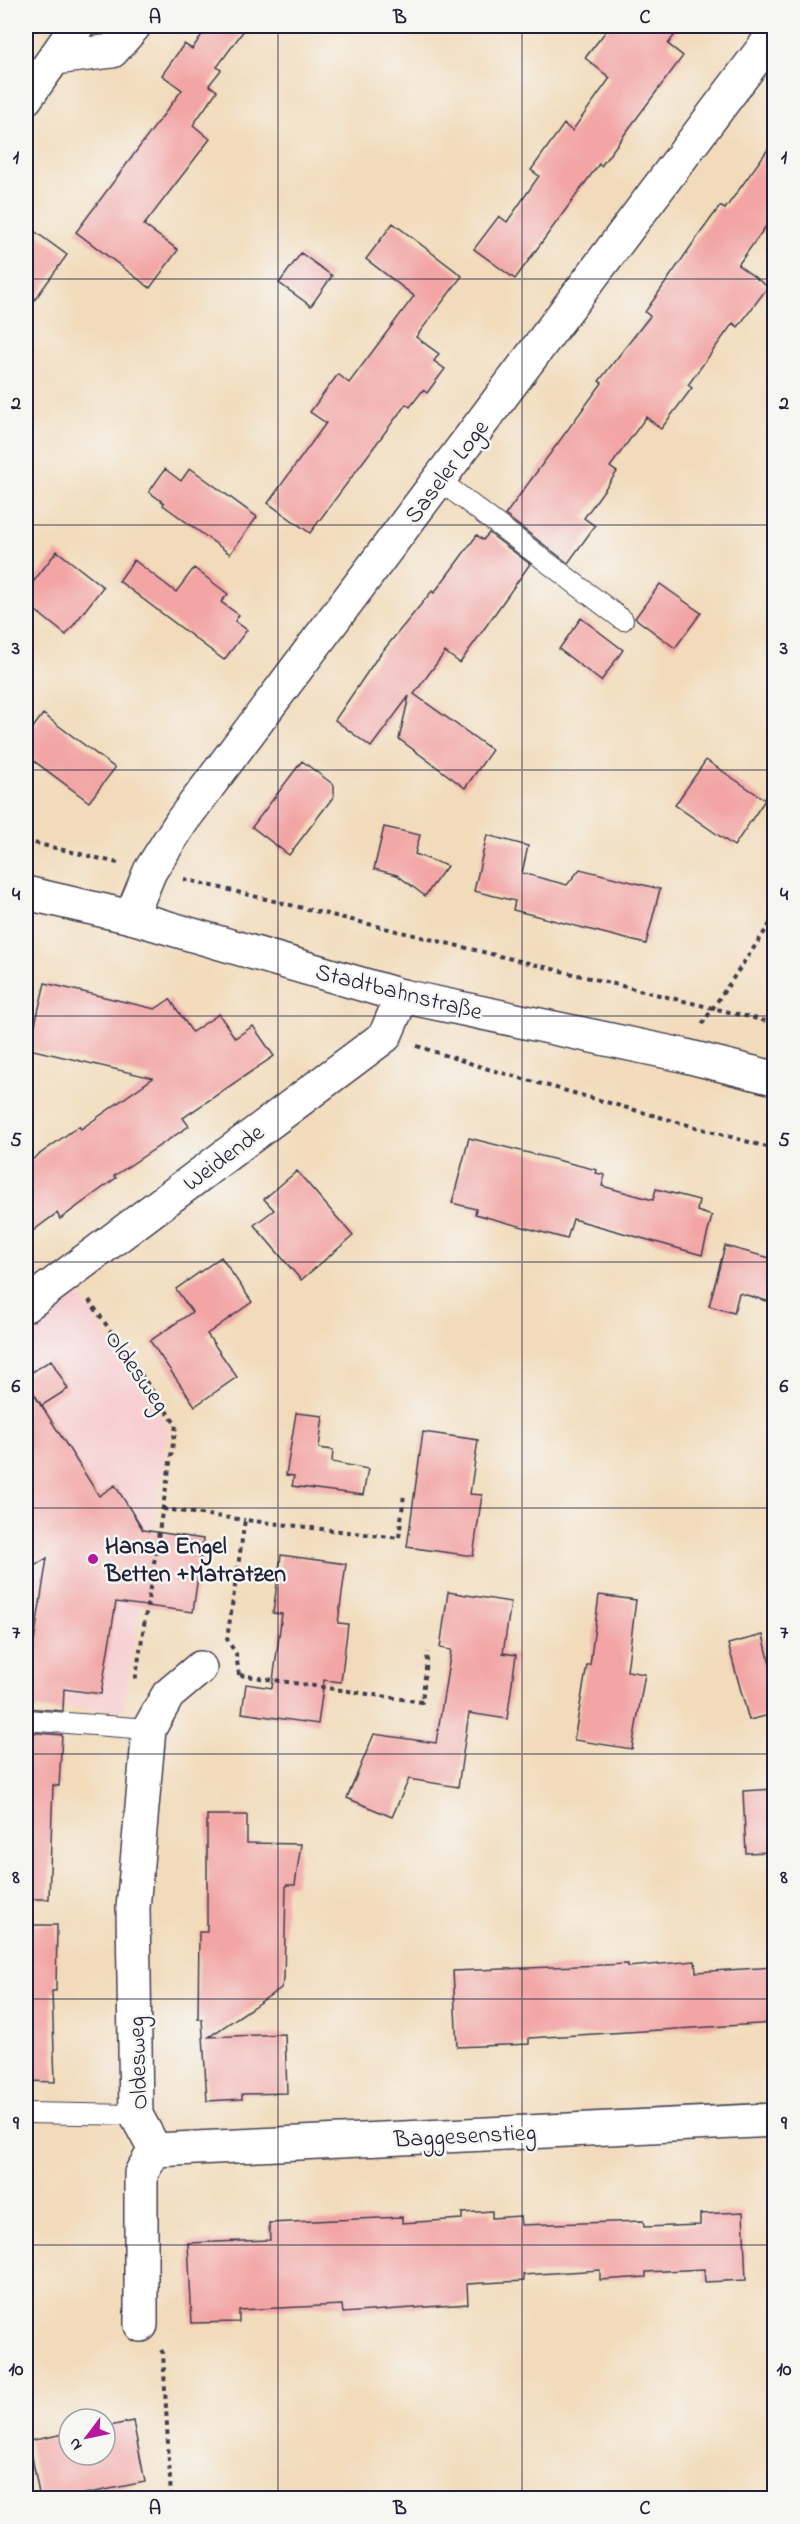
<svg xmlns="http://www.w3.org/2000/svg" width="800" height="2524" font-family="'Indie Flower',sans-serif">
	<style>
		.built { fill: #f7cfd2 }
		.building { fill: #f2a5a4 }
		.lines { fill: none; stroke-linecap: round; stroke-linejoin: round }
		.service-casing { stroke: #413e4e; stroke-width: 22 }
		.minor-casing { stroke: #413e4e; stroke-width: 36 }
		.tertiary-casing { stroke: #413e4e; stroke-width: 36 }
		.path { stroke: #413e4e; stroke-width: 4; stroke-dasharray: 4.5 4.5; stroke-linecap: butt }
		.service { stroke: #fff; stroke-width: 20 }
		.minor { stroke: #fff; stroke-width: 33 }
		.tertiary { stroke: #fff; stroke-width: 33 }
		.grid { fill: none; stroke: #22223b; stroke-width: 1.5; stroke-opacity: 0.55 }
		.poi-dot { fill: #b5179e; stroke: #f6f6f2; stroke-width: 2 }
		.labels { text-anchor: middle; stroke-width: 5; stroke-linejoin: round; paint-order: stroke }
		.street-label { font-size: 24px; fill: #22223b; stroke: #f6f6f2 }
		.poi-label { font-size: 24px; font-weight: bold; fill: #22223b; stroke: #f6f6f2; text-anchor: start }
		.neatline { fill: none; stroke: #22223b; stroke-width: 2 }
		.grid-label { font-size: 20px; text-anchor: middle; font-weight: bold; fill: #22223b }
	</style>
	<rect width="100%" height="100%" fill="#f6f6f2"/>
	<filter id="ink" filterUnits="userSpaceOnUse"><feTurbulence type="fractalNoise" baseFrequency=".0167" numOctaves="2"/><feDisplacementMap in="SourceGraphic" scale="12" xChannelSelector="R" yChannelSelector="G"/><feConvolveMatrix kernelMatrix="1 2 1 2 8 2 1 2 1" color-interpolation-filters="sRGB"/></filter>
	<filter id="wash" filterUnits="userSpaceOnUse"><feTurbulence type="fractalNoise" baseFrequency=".008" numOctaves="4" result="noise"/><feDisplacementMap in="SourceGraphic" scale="24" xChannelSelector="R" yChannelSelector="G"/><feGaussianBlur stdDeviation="1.35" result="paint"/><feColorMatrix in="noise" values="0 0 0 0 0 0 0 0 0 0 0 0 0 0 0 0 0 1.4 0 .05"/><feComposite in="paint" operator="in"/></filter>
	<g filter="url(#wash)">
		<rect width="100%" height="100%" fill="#f2dbbb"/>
		<!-- built -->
		<path class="built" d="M 77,1291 L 169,1430 L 123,1711 L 26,1704 L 26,1328 Z"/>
		<g id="blocks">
			<!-- building -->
			<path class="building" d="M 208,26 L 247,26 L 217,67 L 221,70 L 209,85 L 217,91 L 193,125 L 210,139 L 144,225 L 178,250 L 150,288 L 76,232 L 182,90 L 162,75 L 184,44 L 192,49 Z
				M 610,26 L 681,26 L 668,44 L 683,56 L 601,166 L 599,164 L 515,279 L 474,249 L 499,216 L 507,222 L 539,176 L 531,170 L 564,124 L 572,131 L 610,78 L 585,58 Z
				M 774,141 L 774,215 L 738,265 L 768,287 L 738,327 L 733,323 L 688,385 L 692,388 L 661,429 L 646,417 L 610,467 L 617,472 L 584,518 L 595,526 L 568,563 L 505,515 L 602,383 L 599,381 L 650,316 L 645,312 L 696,239 L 720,206 L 725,209 Z
				M 393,223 L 462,276 L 416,337 L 439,354 L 434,361 L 445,369 L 427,393 L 423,390 L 410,407 L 406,404 L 310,533 L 268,503 L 326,423 L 310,412 L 338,374 L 349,383 L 414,296 L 366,259 Z
				M 26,225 L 67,255 L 26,312 Z
				M 301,253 L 332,276 L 311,306 L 279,283 Z
				M 190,468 L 257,517 L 230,554 L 163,505 L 164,503 L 149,492 L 165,469 L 181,481 Z
				M 489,533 L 530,564 L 460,663 L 445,652 L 414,694 L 492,750 L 465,788 L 399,739 L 409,696 L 371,747 L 335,720 L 377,658 L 432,591 L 434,593 L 477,535 L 483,540 Z
				M 57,551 L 103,587 L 66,635 L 26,603 L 26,591 Z
				M 134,560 L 176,592 L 194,568 L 228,594 L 221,602 L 239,615 L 235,621 L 247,630 L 224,660 L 119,581 Z
				M 660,584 L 701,613 L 675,648 L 635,618 Z
				M 581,618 L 623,650 L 601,681 L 559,649 Z
				M 43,714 L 115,768 L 89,802 L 26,755 L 26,737 Z
				M 706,760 L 765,800 L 734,846 L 675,805 Z
				M 302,761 L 334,785 L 334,796 L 289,855 L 252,827 Z
				M 384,827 L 420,835 L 415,854 L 447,866 L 425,896 L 397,875 L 374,869 Z
				M 487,835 L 528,846 L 522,873 L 567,885 L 580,869 L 660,889 L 646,944 L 513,910 L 515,901 L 474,891 Z
				M 45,983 L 155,1009 L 170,999 L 192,1032 L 219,1014 L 235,1038 L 253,1026 L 274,1056 L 183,1118 L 189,1126 L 114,1176 L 116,1178 L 60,1219 L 57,1213 L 26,1236 L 26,1164 L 79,1126 L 81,1129 L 153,1078 L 29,1049 Z
				M 469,1138 L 597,1170 L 596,1173 L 605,1175 L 602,1186 L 653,1200 L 656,1189 L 699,1200 L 697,1211 L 712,1216 L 702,1255 L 573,1219 L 567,1239 L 475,1214 L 476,1209 L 452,1203 Z
				M 297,1171 L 353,1236 L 301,1280 L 254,1225 L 274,1210 L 264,1199 Z
				M 725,1246 L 774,1259 L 774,1303 L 739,1293 L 734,1313 L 709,1306 Z
				M 221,1257 L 252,1302 L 207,1334 L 237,1377 L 195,1406 L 150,1341 L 192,1312 L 176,1289 Z
				M 51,1360 L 68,1389 L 41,1406 L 26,1380 L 26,1376 Z
				M 26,1381 L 99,1496 L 115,1485 L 143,1530 L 203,1539 L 193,1612 L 116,1602 L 101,1694 L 64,1689 L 63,1711 L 26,1708 L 26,1654 L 32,1655 L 47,1558 L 26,1571 Z
				M 296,1413 L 323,1416 L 319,1448 L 333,1450 L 332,1462 L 368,1469 L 363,1495 L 292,1486 L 294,1476 L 286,1475 Z
				M 423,1432 L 478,1440 L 470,1494 L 482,1495 L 473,1556 L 407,1547 Z
				M 281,1555 L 346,1564 L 338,1623 L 348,1624 L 341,1682 L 324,1680 L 318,1724 L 242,1713 L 246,1684 L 272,1688 L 282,1614 L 273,1613 Z
				M 448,1592 L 511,1602 L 503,1653 L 516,1655 L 507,1719 L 469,1713 L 458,1787 L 409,1779 L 392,1817 L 347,1798 L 374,1734 L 436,1743 L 451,1650 L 440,1648 Z
				M 599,1595 L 636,1600 L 627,1671 L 645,1674 L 632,1749 L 574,1740 L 587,1665 L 590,1665 Z
				M 763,1635 L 774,1680 L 774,1714 L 749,1720 L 728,1644 Z
				M 26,1732 L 62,1735 L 59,1786 L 53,1785 L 49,1899 L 26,1899 Z
				M 774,1789 L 774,1852 L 746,1853 L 743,1791 Z
				M 207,1815 L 247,1815 L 247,1843 L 301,1844 L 295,1885 L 286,1885 L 284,1980 L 281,1988 L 209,2037 L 285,2034 L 287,2093 L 242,2094 L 242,2099 L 207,2101 L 202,2019 L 198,2019 L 199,1932 L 207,1932 Z
				M 26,1925 L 57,1925 L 56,1991 L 52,1991 L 55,2082 L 26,2081 Z
				M 695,1961 L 696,1972 L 774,1967 L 774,2023 L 529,2038 L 529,2044 L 457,2047 L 453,1971 L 628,1964 L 628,1967 Z
				M 492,2211 L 492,2218 L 520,2216 L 521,2225 L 643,2221 L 644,2227 L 700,2225 L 700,2214 L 743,2212 L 746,2280 L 705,2282 L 704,2269 L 646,2272 L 646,2277 L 600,2280 L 600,2270 L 523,2275 L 524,2281 L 467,2284 L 468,2304 L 343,2313 L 342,2305 L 239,2310 L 239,2322 L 192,2323 L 188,2243 L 270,2240 L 269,2223 L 402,2217 L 402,2223 L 462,2219 L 462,2213 Z
				M 133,2421 L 145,2482 L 60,2499 L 40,2499 L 29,2441 L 69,2433 L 69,2455 L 105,2455 L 105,2427 Z"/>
		</g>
	</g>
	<g filter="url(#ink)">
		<use href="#blocks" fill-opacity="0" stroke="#413e4e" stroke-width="1.5"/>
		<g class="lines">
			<defs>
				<path id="service" d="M 439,480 L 623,620
					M 26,1720 L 149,1729
					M 26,2113 L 136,2115"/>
				<path id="minor" d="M 55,58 L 112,51 L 134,26
					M 26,98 L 77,26
					M 131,917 L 150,871 L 182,821 L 774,34
					M 26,1305 L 385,1036 L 402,996
					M 155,2150 L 774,2120
					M 155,2150 L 136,2115 L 133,1908 L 149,1729 L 168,1695 L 200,1668
					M 141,2325 L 141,2173 L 155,2150"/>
				<path id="tertiary" d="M 26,893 L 131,917 L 402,996 L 682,1055 L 774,1078"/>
			</defs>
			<!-- service casing -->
			<use href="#service" class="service-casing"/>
			<!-- minor casing -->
			<use href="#minor" class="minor-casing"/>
			<!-- tertiary casing -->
			<use href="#tertiary" class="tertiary-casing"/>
			<!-- path -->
			<path class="path" d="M 26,841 L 118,863
				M 184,879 L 774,1023
				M 702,1024 L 774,918
				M 417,1046 L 488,1069 L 774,1149
				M 89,1300 L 176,1425 L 135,1682
				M 163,1509 L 245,1520
				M 239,1675 L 236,1654 L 227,1639 L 245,1520 L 399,1538 L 404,1494
				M 240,1675 L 422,1702 L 428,1652
				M 161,2350 L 163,2353 L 171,2498"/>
			<!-- service -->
			<use href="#service" class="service"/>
			<!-- minor -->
			<use href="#minor" class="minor"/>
			<!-- tertiary -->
			<use href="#tertiary" class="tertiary"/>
		</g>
	</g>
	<!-- grid -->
	<path class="grid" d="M 278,26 L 278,2498M 522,26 L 522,2498M 26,279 L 774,279M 26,525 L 774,525M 26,770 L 774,770M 26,1016 L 774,1016M 26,1262 L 774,1262M 26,1508 L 774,1508M 26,1754 L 774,1754M 26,1999 L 774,1999M 26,2245 L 774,2245"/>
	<!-- markers -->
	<circle class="poi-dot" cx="93" cy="1559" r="6"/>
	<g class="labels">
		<!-- street labels -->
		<g class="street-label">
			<text transform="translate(446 471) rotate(-53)" y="8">Saseler Loge</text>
			<text transform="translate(399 991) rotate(14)" y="8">Stadtbahnstraße</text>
			<text transform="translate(223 1157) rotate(-37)" y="8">Weidende</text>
			<text transform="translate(138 1371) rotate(55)" y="8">Oldesweg</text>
			<text transform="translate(137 2063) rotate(-92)" y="8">Oldesweg</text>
			<text transform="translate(465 2135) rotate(-3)" y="8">Baggesenstieg</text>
		</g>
		<!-- poi labels -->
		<g class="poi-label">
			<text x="105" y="1553">Hansa Engel<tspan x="105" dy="28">Betten +Matratzen</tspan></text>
		</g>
	</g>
	<!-- margin -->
	<rect width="800" height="2524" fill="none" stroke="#f6f6f2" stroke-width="66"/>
	<!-- north arrow -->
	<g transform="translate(87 2437) rotate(238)"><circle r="28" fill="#f6f6f2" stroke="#a1a1a9" stroke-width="1.5"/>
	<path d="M0-4.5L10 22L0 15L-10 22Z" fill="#b5179e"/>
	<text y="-9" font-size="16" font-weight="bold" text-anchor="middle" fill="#22223b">N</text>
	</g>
	<rect x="33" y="33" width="734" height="2458" class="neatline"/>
	<g class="grid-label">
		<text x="155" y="23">A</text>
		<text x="400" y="23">B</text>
		<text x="645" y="23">C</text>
		<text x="16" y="163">1</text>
		<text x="784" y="163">1</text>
		<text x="16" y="409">2</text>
		<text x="784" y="409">2</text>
		<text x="16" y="654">3</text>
		<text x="784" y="654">3</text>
		<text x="16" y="900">4</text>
		<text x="784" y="900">4</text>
		<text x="16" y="1146">5</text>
		<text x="784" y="1146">5</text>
		<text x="16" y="1392">6</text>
		<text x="784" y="1392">6</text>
		<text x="16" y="1638">7</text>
		<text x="784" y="1638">7</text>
		<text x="16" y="1883">8</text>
		<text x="784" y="1883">8</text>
		<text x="16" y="2129">9</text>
		<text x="784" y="2129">9</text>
		<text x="16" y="2375">10</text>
		<text x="784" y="2375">10</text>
		<text x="155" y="2514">A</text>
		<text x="400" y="2514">B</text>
		<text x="645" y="2514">C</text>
	</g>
</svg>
